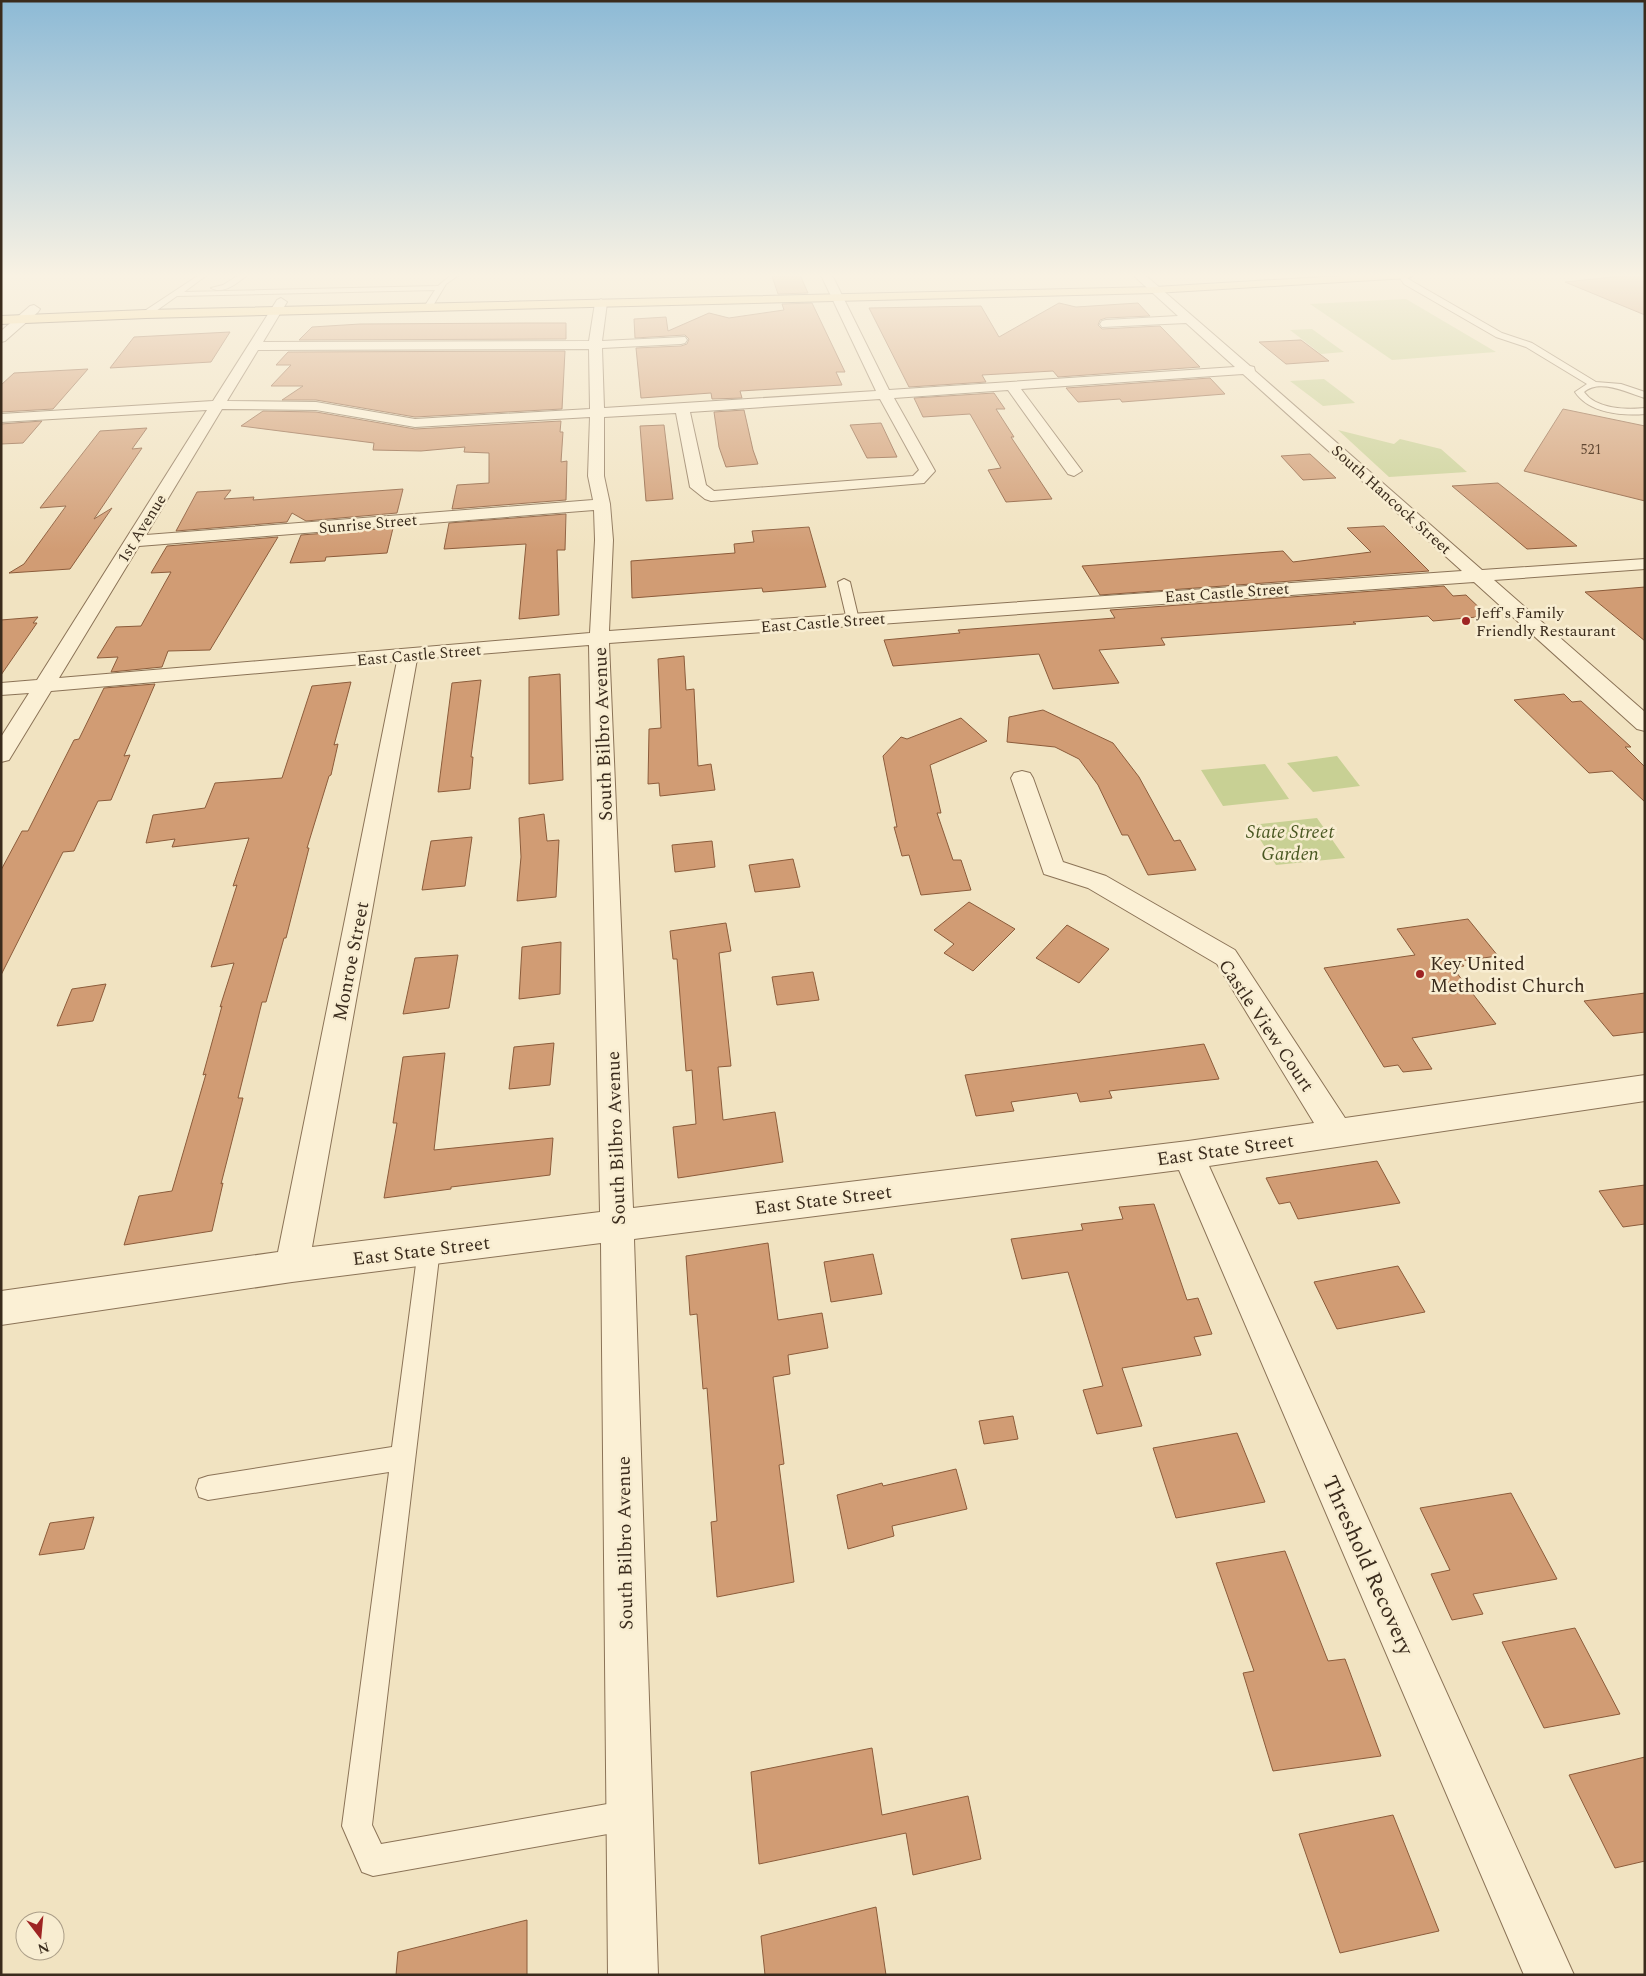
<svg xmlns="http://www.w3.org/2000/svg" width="1646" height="1976" font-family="Spectral,serif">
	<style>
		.green { fill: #c8d094 }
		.building { fill: #d19c74; stroke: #8c5c3b }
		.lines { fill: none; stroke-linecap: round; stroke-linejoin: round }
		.service-casing { stroke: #8b7357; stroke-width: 2 }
		.minor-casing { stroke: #8b7357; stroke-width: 2 }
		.primary-casing { stroke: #59412c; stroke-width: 2 }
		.service { fill: #fbf0d5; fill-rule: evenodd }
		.minor { fill: #fbf0d5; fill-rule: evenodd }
		.primary { fill: #f7da96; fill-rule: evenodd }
		.poi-dot { fill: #9e2423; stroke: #f8edd1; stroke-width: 2 }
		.labels { text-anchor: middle; stroke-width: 5; stroke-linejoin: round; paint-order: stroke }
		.far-number-label { font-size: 14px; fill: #604732 }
		.far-street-label { font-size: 16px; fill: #3a2b1c; stroke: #f8edd1 }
		.far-poi-label { font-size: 16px; fill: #3a2b1c; stroke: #f8edd1; text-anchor: start }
		.street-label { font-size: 19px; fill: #3a2b1c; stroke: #f8edd1 }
		.park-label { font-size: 19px; font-style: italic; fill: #4a5822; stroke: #f8edd1 }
		.poi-label { font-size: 19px; fill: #3a2b1c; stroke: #f8edd1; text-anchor: start }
		.near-street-label { font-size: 22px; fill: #3a2b1c; stroke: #f8edd1 }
	</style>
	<rect width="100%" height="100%" fill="#f1e3c1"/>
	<!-- green -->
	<path class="green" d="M 1406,299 L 1496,352 L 1392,360 L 1310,304 Z
		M 1312,329 L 1344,352 L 1321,354 L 1290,330 Z
		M 1324,379 L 1353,401 L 1355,403 L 1323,406 L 1290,381 Z
		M 1338,430 L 1394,444 L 1400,439 L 1441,449 L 1467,472 L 1389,477 Z
		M 1337,756 L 1360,786 L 1313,792 L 1287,763 Z
		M 1265,764 L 1289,799 L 1223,806 L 1201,770 Z
		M 1317,818 L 1345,858 L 1276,865 L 1251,825 Z"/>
	<!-- building -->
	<path class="building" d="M 800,275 L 808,293 L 778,294 L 772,276 Z
		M 1632,275 L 1645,275 L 1645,315 L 1565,282 Z
		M 812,303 L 845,372 L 836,372 L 842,385 L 740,391 L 742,398 L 712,399 L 711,393 L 641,398 L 636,348 L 681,346 L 687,344 L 689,339 L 685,335 L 635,338 L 634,319 L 666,317 L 668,331 L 709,313 L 729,318 L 784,310 L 782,304 Z
		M 1059,303 L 1076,307 L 1138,303 L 1150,316 L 1106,318 L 1100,320 L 1098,325 L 1102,329 L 1160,326 L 1200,367 L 1058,377 L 1053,371 L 982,375 L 986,382 L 909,387 L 869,308 L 981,306 L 999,337 Z
		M 527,323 L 566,323 L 566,339 L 299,340 L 312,327 L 360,324 Z
		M 230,332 L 211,362 L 110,368 L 134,337 Z
		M 1301,340 L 1329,361 L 1286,364 L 1259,342 Z
		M 565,351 L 562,409 L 415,417 L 316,400 L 282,400 L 303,386 L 271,386 L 291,365 L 276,365 L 288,352 Z
		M 88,369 L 53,409 L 1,412 L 1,385 L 14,373 Z
		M 1210,378 L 1225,394 L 1122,402 L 1120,399 L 1078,402 L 1066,388 Z
		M 994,393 L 1005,409 L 996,409 L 1014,437 L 1011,437 L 1052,499 L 1006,502 L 988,470 L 1001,468 L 970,414 L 923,417 L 914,398 Z
		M 1563,409 L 1645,426 L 1645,501 L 1524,471 Z
		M 744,410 L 753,450 L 758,464 L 726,467 L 719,447 L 714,412 Z
		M 263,411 L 316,412 L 415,429 L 561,421 L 560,432 L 563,432 L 561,462 L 567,461 L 566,500 L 452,509 L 457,485 L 489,483 L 489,453 L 464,452 L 465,447 L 421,451 L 373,450 L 374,443 L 241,426 Z
		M 42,421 L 23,443 L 1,444 L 1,424 Z
		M 881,423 L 897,457 L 867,458 L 850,425 Z
		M 664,425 L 673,499 L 646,501 L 640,426 Z
		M 147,428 L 132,449 L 142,448 L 94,519 L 112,508 L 70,569 L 9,573 L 24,564 L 66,506 L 40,508 L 100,431 Z
		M 1310,454 L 1336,478 L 1303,480 L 1281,456 Z
		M 1498,483 L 1577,546 L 1527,549 L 1452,486 Z
		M 403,489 L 397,513 L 306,521 L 292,513 L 287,522 L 176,531 L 197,492 L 231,490 L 224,499 L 254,497 L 253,500 Z
		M 566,514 L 565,550 L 557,550 L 559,615 L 519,619 L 526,544 L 444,549 L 449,523 Z
		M 1384,526 L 1429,571 L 1100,595 L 1082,566 L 1283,551 L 1293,562 L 1371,552 L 1347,528 Z
		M 809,527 L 826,587 L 763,592 L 762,588 L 632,598 L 631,561 L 735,553 L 734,544 L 754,542 L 752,531 Z
		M 393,528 L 387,553 L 326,557 L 325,561 L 290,563 L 301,535 Z
		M 278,537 L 210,650 L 168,651 L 162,667 L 111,672 L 118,657 L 97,658 L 116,627 L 141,626 L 171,572 L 151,573 L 167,546 Z
		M 1444,586 L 1453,596 L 1466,595 L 1488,616 L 1433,621 L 1428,616 L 1353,622 L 1356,624 L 1161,638 L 1165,645 L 1099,650 L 1119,683 L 1053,689 L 1039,654 L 893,666 L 884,640 L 960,633 L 958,630 L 1115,618 L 1110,610 Z
		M 1645,587 L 1645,641 L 1585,592 Z
		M 38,617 L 33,623 L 37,623 L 1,675 L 1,620 Z
		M 684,656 L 686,690 L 694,689 L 698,766 L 711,764 L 715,790 L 660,796 L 659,783 L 648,784 L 649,729 L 661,728 L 658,659 Z
		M 560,674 L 563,780 L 529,784 L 529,677 Z
		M 481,680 L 471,757 L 473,757 L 470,789 L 438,792 L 452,683 Z
		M 351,682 L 334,745 L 338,744 L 331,775 L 329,776 L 307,848 L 309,848 L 286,938 L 284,938 L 266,1002 L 262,1002 L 238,1098 L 243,1098 L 221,1184 L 223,1183 L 212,1231 L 124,1245 L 139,1196 L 172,1191 L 206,1074 L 203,1075 L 222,1006 L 220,1007 L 234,963 L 211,967 L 237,885 L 233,886 L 249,838 L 172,847 L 175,839 L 146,843 L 153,815 L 205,808 L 215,783 L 282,778 L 312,686 Z
		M 155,684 L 124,756 L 130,755 L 111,800 L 98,801 L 74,851 L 63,852 L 1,975 L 1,870 L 22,831 L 28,831 L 74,740 L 79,739 L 104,688 Z
		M 1564,694 L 1572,702 L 1581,701 L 1631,747 L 1625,747 L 1645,767 L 1645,802 L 1612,771 L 1589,773 L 1514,700 Z
		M 1043,710 L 1113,743 L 1139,777 L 1174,841 L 1180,840 L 1196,870 L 1148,875 L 1128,835 L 1122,835 L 1098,785 L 1079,759 L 1055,747 L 1007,742 L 1009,717 Z
		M 961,718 L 987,741 L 930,765 L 941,813 L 937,813 L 953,860 L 961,860 L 971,890 L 921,895 L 909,855 L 902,856 L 894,827 L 897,827 L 883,756 L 901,737 L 907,739 Z
		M 544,814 L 547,841 L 559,840 L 556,897 L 517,901 L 521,857 L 519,818 Z
		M 472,837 L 465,886 L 422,890 L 431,841 Z
		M 712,841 L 715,867 L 675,872 L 672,845 Z
		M 793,859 L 800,887 L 755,892 L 749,865 Z
		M 969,902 L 1015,929 L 973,971 L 944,953 L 954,944 L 934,930 Z
		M 1468,919 L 1498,956 L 1460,961 L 1464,966 L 1453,968 L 1496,1024 L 1412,1038 L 1432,1069 L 1403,1072 L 1398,1065 L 1384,1067 L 1324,968 L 1415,955 L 1397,929 Z
		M 726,923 L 731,951 L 719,953 L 731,1066 L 718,1067 L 723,1120 L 775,1112 L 783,1162 L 678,1178 L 673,1127 L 696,1124 L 692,1070 L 686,1071 L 677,959 L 673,959 L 670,931 Z
		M 1067,925 L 1109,949 L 1079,983 L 1036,958 Z
		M 561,942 L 560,994 L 519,999 L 522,947 Z
		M 458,955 L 449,1008 L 403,1014 L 415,958 Z
		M 813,972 L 819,1000 L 777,1005 L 772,977 Z
		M 106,984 L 93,1021 L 57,1026 L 72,989 Z
		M 1645,993 L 1645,1032 L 1613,1036 L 1584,1001 Z
		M 554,1043 L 550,1085 L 509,1089 L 514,1047 Z
		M 1204,1044 L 1219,1079 L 1109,1091 L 1112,1098 L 1080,1102 L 1077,1093 L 1011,1102 L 1014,1111 L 976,1116 L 965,1075 Z
		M 445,1053 L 434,1150 L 553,1138 L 550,1175 L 451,1187 L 451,1189 L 384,1198 L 397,1123 L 393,1123 L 403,1057 Z
		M 1377,1161 L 1400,1203 L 1298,1219 L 1290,1202 L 1279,1204 L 1266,1178 Z
		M 1645,1185 L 1645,1224 L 1623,1227 L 1599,1191 Z
		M 1154,1204 L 1187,1300 L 1198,1298 L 1212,1334 L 1194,1337 L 1201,1355 L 1122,1368 L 1142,1426 L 1097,1434 L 1083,1390 L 1103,1386 L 1068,1272 L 1022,1279 L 1011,1239 L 1083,1230 L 1081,1224 L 1123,1219 L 1119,1207 Z
		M 768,1243 L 778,1320 L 822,1313 L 828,1348 L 788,1355 L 790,1374 L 773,1377 L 784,1464 L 779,1465 L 794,1582 L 717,1597 L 711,1522 L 717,1521 L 707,1388 L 703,1389 L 697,1314 L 690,1315 L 686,1256 Z
		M 873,1254 L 882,1294 L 831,1302 L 824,1262 Z
		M 1398,1266 L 1425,1312 L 1337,1329 L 1314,1282 Z
		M 1013,1416 L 1018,1439 L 984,1444 L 979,1421 Z
		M 1237,1433 L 1265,1502 L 1176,1518 L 1153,1448 Z
		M 956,1469 L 967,1509 L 892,1526 L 894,1536 L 848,1549 L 837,1495 L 882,1483 L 883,1486 Z
		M 1511,1493 L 1557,1579 L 1473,1594 L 1483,1614 L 1452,1620 L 1431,1574 L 1450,1570 L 1420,1508 Z
		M 94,1517 L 84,1549 L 39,1555 L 50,1523 Z
		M 1285,1551 L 1328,1661 L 1345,1659 L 1381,1756 L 1273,1771 L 1243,1673 L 1254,1671 L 1216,1563 Z
		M 1575,1628 L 1620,1714 L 1544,1728 L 1502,1642 Z
		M 872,1748 L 882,1815 L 968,1796 L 981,1859 L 913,1875 L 906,1833 L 759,1864 L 751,1772 Z
		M 1645,1757 L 1645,1861 L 1615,1868 L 1569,1775 Z
		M 1393,1815 L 1439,1931 L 1340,1953 L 1299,1834 Z
		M 876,1907 L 886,1975 L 765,1975 L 761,1936 Z
		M 527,1920 L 527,1975 L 396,1975 L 398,1952 Z"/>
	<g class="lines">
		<defs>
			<path id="service" d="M 199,275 L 207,275 L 184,292 L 438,286 L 451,275 L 459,275 L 446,284 L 431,309 L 428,309 L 424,307 L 435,290 L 177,296 L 149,316 L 143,316 L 143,312 Z
				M 239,275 L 247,275 C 238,283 223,295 211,288 L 223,285 Z
				M 1398,275 L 1404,275 L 1410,280 L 1502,333 L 1532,343 L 1596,382 L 1621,384 L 1645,392 L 1645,398 C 1628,393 1600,378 1584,392 C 1596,409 1626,410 1645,408 L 1645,414 C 1621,416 1589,413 1575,392 L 1587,384 L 1526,347 L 1496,337 L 1404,284 Z
				M 844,579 L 850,582 L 859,620 L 857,623 L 853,624 L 847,620 L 838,582 Z
				M 429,1239 L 437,1242 L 440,1249 L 372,1825 L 381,1844 L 630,1800 L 640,1805 L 645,1815 L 640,1825 L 630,1830 L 373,1876 L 362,1872 L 342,1826 L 389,1472 L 208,1500 L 199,1497 L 196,1488 L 199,1479 L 208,1476 L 392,1447 L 418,1249 L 421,1242 Z"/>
			<path id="minor" d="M 821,275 L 832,275 L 889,390 L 1235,367 L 1186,323 L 1102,327 L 1100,324 L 1102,321 L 1106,320 L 1178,316 L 1133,275 L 1145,275 L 1250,366 L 1254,367 L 1255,371 L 1482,570 L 1645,559 L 1645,569 L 1494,580 L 1645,712 L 1645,731 L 1637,729 L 1474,582 L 609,643 L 633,1208 L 1188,1141 L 1314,1123 L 1217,964 L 1088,888 L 1044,874 L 1011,778 L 1014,773 L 1022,771 L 1030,773 L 1033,778 L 1063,862 L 1106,876 L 1235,950 L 1345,1118 L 1645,1075 L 1645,1101 L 1209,1166 L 1574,1975 L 1524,1975 L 1179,1170 L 634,1239 L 658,1975 L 608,1975 L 601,1243 L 292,1282 L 1,1325 L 1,1291 L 278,1252 L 397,661 L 51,691 L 9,760 L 1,762 L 1,737 L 29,693 L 1,695 L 1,683 L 37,680 L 207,410 L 1,422 L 1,414 L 213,401 L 277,300 L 281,298 L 287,302 L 263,342 L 589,341 L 595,303 L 601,299 L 607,303 L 602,341 L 685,337 L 687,340 L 685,343 L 681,344 L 602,348 L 604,408 L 876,391 ZM 589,349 L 590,409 L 415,419 L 316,402 L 227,401 L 258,350 ZM 1243,374 L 1462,571 L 609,631 L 613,540 L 610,504 L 604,476 L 604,417 L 676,413 L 690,487 L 705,499 L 711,501 L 924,483 L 935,471 L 894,398 L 1008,390 L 1068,474 L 1074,476 L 1082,471 L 1021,389 ZM 880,399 L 919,470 L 913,476 L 714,491 L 706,485 L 690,412 ZM 222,409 L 316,410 L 415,427 L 590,417 L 588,476 L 593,500 L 146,535 ZM 594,510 L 595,540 L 590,633 L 59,678 L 139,546 ZM 589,645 L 600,1212 L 312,1247 L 417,659 Z
				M 34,305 L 40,309 L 38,312 L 5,341 L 1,342 L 1,331 L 30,306 Z"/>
			<path id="primary" d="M 1357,275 L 1414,275 L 1408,278 L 1155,293 L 146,318 L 1,324 L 1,316 L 146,310 L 1155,287 Z"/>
		</defs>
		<!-- service casing -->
		<use href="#service" class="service-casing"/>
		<!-- minor casing -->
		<use href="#minor" class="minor-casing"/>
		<!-- primary casing -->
		<use href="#primary" class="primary-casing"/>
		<!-- service -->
		<use href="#service" class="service"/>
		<!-- minor -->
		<use href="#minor" class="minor"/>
		<!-- primary -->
		<use href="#primary" class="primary"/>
	</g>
	<!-- sky -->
	<linearGradient id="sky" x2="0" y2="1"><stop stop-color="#8dbad6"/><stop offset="0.5" stop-color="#f9f2e3"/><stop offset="1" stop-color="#f9f2e3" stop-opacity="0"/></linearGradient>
	<rect width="1646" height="551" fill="url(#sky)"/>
	<!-- markers -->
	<g class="poi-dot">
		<circle cx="1466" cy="621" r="5"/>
		<circle cx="1420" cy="974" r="5"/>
	</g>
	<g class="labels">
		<!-- far-number labels -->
		<g class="far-number-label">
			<text x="1591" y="454">521</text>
		</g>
		<!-- far-street labels -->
		<g class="far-street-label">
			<text transform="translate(1392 499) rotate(42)" y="6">South Hancock Street</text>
			<text transform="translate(368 523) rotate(-5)" y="6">Sunrise Street</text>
			<text transform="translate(141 528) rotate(-58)" y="6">1st Avenue</text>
			<text transform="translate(1227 592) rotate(-4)" y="6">East Castle Street</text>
			<text transform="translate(823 622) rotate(-4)" y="6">East Castle Street</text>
			<text transform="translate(419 654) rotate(-5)" y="6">East Castle Street</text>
		</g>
		<!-- far-poi labels -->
		<g class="far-poi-label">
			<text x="1476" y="618">Jeff's Family<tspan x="1476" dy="18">Friendly Restaurant</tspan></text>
		</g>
		<!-- street labels -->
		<g class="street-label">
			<text transform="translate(602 734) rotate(-92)" y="7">South Bilbro Avenue</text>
			<text transform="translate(350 961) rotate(-79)" y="7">Monroe Street</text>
			<text transform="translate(1267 1025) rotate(56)" y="7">Castle View Court</text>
			<text transform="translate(615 1138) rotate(-92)" y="7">South Bilbro Avenue</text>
			<text transform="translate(1225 1149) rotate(-8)" y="7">East State Street</text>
			<text transform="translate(823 1199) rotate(-7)" y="7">East State Street</text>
			<text transform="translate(421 1250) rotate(-7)" y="7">East State Street</text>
			<text transform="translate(624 1543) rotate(-91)" y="7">South Bilbro Avenue</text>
		</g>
		<!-- park labels -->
		<g class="park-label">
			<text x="1290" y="838">State Street<tspan x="1290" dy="22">Garden</tspan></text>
		</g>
		<!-- poi labels -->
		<g class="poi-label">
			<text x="1430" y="970">Key United<tspan x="1430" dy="22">Methodist Church</tspan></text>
		</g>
		<!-- near-street labels -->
		<g class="near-street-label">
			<text transform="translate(1369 1565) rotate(66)" y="8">Threshold Recovery</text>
		</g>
	</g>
	<!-- border -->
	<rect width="1646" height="1976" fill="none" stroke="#3a2b1c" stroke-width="5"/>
	<!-- north arrow -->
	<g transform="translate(40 1936) rotate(164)"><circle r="24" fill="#f8edd1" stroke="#ac9f89"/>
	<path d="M0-4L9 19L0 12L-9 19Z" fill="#9e2423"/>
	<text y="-8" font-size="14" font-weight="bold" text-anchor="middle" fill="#3a2b1c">N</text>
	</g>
</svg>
